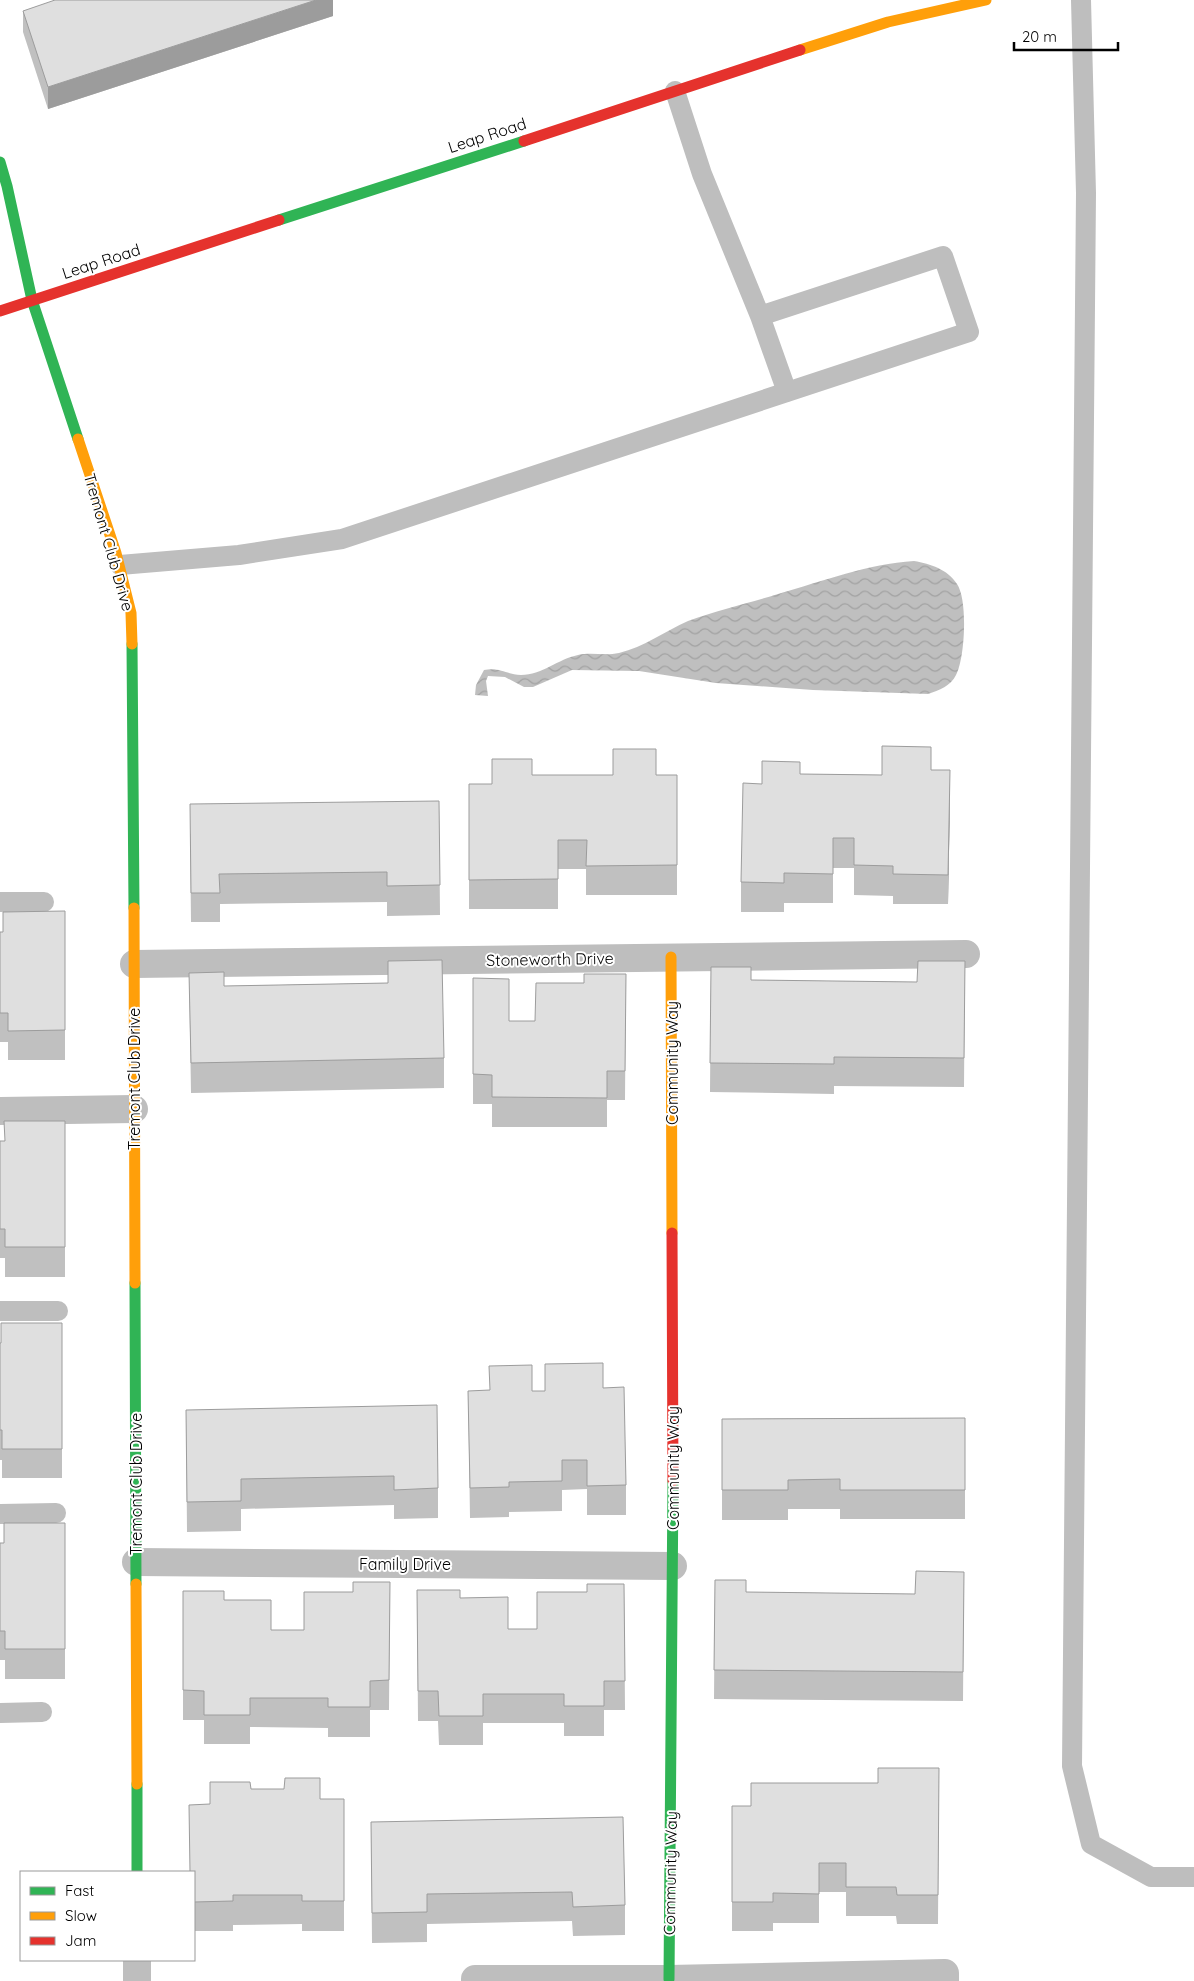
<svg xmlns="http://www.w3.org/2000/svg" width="1194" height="1981" font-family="Quicksand,sans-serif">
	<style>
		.water { fill: url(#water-waves) }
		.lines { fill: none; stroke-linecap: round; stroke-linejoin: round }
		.lane { stroke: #bebebe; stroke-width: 20 }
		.street { stroke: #bebebe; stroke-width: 28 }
		.fast { stroke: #30b455; stroke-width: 11 }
		.slow { stroke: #ff9f0a; stroke-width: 11 }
		.jam { stroke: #e5322d; stroke-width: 11 }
		.wall { fill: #c0c0c0 }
		.shaded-wall { fill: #9c9c9c }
		.building { fill: #dfdfdf; stroke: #9c9c9c }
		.labels { text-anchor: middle; stroke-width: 4; stroke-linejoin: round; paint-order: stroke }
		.street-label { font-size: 16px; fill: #000; stroke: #fff }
	</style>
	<defs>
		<pattern id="water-waves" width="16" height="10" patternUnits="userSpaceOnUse" patternTransform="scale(1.25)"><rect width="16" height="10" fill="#bfbfbf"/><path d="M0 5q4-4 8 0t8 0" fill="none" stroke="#a2a2a2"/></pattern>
	</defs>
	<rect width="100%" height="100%" fill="#fff"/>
	<!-- water -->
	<path class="water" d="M 914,561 C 931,564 947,569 957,584 C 968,600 965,658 956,675 C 951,686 939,690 928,694 L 813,690 L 716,683 L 639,671 L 572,670 L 533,687 L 524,687 L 505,677 L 488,676 L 486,681 L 488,696 L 475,695 L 476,685 L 484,670 C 501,667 507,675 521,675 C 542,675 558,659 578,655 C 591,652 605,656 619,653 C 644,647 665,631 688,621 C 717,610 749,603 778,594 C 823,581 868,564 914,561 Z"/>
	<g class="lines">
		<!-- lane -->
		<path class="lane" d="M 1081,0 L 1086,193 L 1072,1766 L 1091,1844 L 1151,1877 L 1194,1877
			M 675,91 L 702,174 L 760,316 L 787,392
			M 120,565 L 239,555 L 342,539 L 969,332 L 943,256 L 760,316
			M 0,902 L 44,902
			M 0,1311 L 58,1311
			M 0,1514 L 56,1513
			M 0,1713 L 42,1712"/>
		<!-- street -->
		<path class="street" d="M 134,964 L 966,954
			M 0,1111 L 134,1109
			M 136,1562 L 673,1566
			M 137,1981 L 137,1960
			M 475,1981 L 475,1979 L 669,1979 L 945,1973 L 945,1981"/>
		<!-- fast -->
		<path class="fast" d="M 0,162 L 7,186 L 32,300 L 78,439
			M 279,220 L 524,141
			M 132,644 L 134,908
			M 135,1283 L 136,1584
			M 137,1784 L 137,1872
			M 669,1979 L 673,1481"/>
		<!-- slow -->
		<path class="slow" d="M 800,50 L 888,22 L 986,0
			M 78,439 L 116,553 L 131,613 L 132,644
			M 134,908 L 135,1283
			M 671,957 L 672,1233
			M 136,1584 L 137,1784"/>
		<!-- jam -->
		<path class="jam" d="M 524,141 L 800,50
			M 0,311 L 279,220
			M 672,1233 L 673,1481"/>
	</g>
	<!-- wall -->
	<path class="wall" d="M 333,0 L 333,16 L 48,109 L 23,32 L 23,11 Z
		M 931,770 L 950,800 L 948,904 L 893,904 L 893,896 L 854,895 L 854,868 L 833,868 L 833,903 L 784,903 L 784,912 L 741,912 L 741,882 L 762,784 L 800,774 L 882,775 Z
		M 532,775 L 677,775 L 677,895 L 586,895 L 586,869 L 558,869 L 558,909 L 469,909 L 469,784 L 492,784 Z
		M 439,801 L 440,915 L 387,916 L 387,902 L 220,904 L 220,922 L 191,922 L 190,834 Z
		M 65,911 L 65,1060 L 8,1060 L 8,1042 L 0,1042 L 0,932 L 3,932 Z
		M 388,961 L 444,1058 L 444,1088 L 191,1093 L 189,973 L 224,986 L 388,983 Z
		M 965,961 L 964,1087 L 834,1086 L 834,1094 L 710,1092 L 711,967 L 751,980 L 917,982 Z
		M 626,974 L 625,1100 L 607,1100 L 607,1127 L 492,1127 L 492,1104 L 473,1104 L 473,978 L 509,1021 L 535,1021 L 584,983 Z
		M 65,1121 L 65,1277 L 5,1277 L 5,1258 L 0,1258 L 0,1141 L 4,1141 Z
		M 62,1323 L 62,1478 L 2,1478 L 2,1460 L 0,1460 L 0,1343 Z
		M 603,1388 L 626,1485 L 626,1515 L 587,1515 L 587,1489 L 562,1490 L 562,1511 L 509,1512 L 509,1517 L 470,1518 L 468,1391 L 545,1391 Z
		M 186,1410 L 438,1488 L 438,1518 L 394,1519 L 394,1505 L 241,1509 L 241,1531 L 187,1532 Z
		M 965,1418 L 965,1519 L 840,1519 L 840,1509 L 788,1509 L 788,1520 L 722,1520 L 722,1419 Z
		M 65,1523 L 65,1679 L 5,1679 L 5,1660 L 0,1660 L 0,1543 L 4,1543 Z
		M 964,1572 L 963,1701 L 714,1699 L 715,1580 L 746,1592 L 915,1594 Z
		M 390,1582 L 389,1710 L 370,1710 L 370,1737 L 328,1737 L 328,1728 L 250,1727 L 250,1744 L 204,1744 L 204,1720 L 183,1720 L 183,1591 L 271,1630 L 304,1630 L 353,1592 Z
		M 624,1584 L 625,1710 L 604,1710 L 604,1736 L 564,1736 L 564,1723 L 483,1723 L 483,1745 L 439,1745 L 438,1721 L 418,1721 L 417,1590 L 460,1598 L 508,1629 L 537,1629 L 587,1592 Z
		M 939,1768 L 938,1924 L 897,1924 L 896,1916 L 846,1916 L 846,1892 L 819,1892 L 819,1923 L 773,1923 L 773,1931 L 732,1931 L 732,1806 L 751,1806 L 878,1783 Z
		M 210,1782 L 251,1789 L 284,1789 L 320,1799 L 344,1799 L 344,1931 L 302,1931 L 302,1924 L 233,1925 L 233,1931 L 194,1931 L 194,1872 L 210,1804 Z
		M 371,1822 L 625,1905 L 625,1935 L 573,1936 L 572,1921 L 427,1924 L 427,1942 L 372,1943 Z"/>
	<!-- shaded-wall -->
	<path class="shaded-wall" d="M 316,0 L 333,0 L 333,16 L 48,109 L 48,87 Z
		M 950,770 L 950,800 L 948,904 L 948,875 Z"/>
	<!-- building -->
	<path class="building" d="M 55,0 L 316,0 L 48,87 L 23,11 Z
		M 882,746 L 931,747 L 931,770 L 950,770 L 948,875 L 893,874 L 893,866 L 854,865 L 854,838 L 833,838 L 833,874 L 784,873 L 784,883 L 741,882 L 743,783 L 762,784 L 762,761 L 800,762 L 800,774 L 882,775 Z
		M 613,749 L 656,749 L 656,775 L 677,775 L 677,865 L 586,866 L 587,840 L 558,840 L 558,879 L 469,880 L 469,784 L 492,784 L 492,759 L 532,759 L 532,775 L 613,775 Z
		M 439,801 L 440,885 L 387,886 L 387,872 L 219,874 L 220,893 L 191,893 L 190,804 Z
		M 65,911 L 65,1030 L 8,1031 L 8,1013 L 0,1013 L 0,932 L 3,932 L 3,912 Z
		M 442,960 L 444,1058 L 191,1063 L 189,973 L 224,972 L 224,986 L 388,983 L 388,961 Z
		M 918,961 L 965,961 L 964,1058 L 834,1057 L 834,1064 L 710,1063 L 711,967 L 751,967 L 751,980 L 917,982 Z
		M 584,974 L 626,974 L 625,1071 L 607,1071 L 607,1098 L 492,1097 L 492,1075 L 473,1074 L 473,978 L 509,979 L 509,1021 L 535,1021 L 536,983 L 584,983 Z
		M 4,1121 L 65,1121 L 65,1247 L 5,1247 L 5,1229 L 0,1229 L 0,1141 L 5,1141 Z
		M 1,1323 L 62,1323 L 62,1449 L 2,1449 L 2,1430 L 0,1430 L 0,1343 L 1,1343 Z
		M 603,1363 L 603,1388 L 624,1387 L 626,1485 L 587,1486 L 587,1460 L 562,1460 L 562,1481 L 509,1482 L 509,1487 L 470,1488 L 468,1391 L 490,1390 L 489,1366 L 532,1365 L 532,1391 L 545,1391 L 545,1364 Z
		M 437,1405 L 438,1488 L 394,1490 L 394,1476 L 241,1479 L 241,1501 L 187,1502 L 186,1410 Z
		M 965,1418 L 965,1490 L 840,1490 L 840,1479 L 788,1480 L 788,1490 L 722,1490 L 722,1419 Z
		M 4,1523 L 65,1523 L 65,1649 L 5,1649 L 5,1631 L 0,1631 L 0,1543 L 4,1543 Z
		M 916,1571 L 964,1572 L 963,1672 L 714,1670 L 715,1580 L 746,1580 L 746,1592 L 915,1594 Z
		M 353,1582 L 390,1582 L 389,1680 L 370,1681 L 370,1707 L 328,1707 L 328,1698 L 250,1698 L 250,1715 L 204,1715 L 204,1691 L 183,1690 L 183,1591 L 224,1591 L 224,1600 L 271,1600 L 271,1630 L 304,1630 L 304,1592 L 353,1592 Z
		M 587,1584 L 624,1584 L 625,1681 L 604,1681 L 604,1706 L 564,1706 L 564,1694 L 483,1694 L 483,1716 L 439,1716 L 438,1691 L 418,1691 L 417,1590 L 460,1590 L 460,1598 L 508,1597 L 508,1629 L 537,1629 L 537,1592 L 587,1592 Z
		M 878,1768 L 939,1768 L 938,1895 L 897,1895 L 896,1887 L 846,1887 L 846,1863 L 819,1863 L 819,1894 L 773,1893 L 773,1902 L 732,1902 L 732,1806 L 751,1806 L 751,1783 L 878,1783 Z
		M 285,1778 L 320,1778 L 320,1799 L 344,1799 L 344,1901 L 302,1901 L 302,1895 L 233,1895 L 233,1901 L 194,1902 L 194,1872 L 190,1872 L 189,1805 L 210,1804 L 210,1782 L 250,1782 L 251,1789 L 284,1789 Z
		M 623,1817 L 625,1905 L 573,1907 L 572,1892 L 427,1894 L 427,1912 L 372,1913 L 371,1822 Z"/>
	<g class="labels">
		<!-- street labels -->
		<g class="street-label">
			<text transform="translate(487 135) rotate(-18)" y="6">Leap Road</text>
			<text transform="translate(101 261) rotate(-18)" y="6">Leap Road</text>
			<text transform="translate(109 542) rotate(74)" y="6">Tremont Club Drive</text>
			<text transform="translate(550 959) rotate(-1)" y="6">Stoneworth Drive</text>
			<text transform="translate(672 1063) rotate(-90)" y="6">Community Way</text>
			<text transform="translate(134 1079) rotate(-90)" y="6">Tremont Club Drive</text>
			<text transform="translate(673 1468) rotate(-90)" y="6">Community Way</text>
			<text transform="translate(136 1484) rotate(-90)" y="6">Tremont Club Drive</text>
			<text x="405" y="1570">Family Drive</text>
			<text transform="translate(670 1873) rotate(-89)" y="6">Community Way</text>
		</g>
	</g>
	<!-- legend -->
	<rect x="20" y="1871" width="175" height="90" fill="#ffffff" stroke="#999999"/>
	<rect x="30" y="1887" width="25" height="8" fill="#30b455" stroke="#999999"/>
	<text x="65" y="1896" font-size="15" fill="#000000">Fast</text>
	<rect x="30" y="1912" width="25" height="8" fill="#ff9f0a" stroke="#999999"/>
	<text x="65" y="1921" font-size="15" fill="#000000">Slow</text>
	<rect x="30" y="1937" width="25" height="8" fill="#e5322d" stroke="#999999"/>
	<text x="65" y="1946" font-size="15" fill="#000000">Jam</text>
	<!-- scale -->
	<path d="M1014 42v8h104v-8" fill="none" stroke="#000000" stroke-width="2.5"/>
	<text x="1022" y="42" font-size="15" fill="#000000" stroke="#ffffff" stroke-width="4" paint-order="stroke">20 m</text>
</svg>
